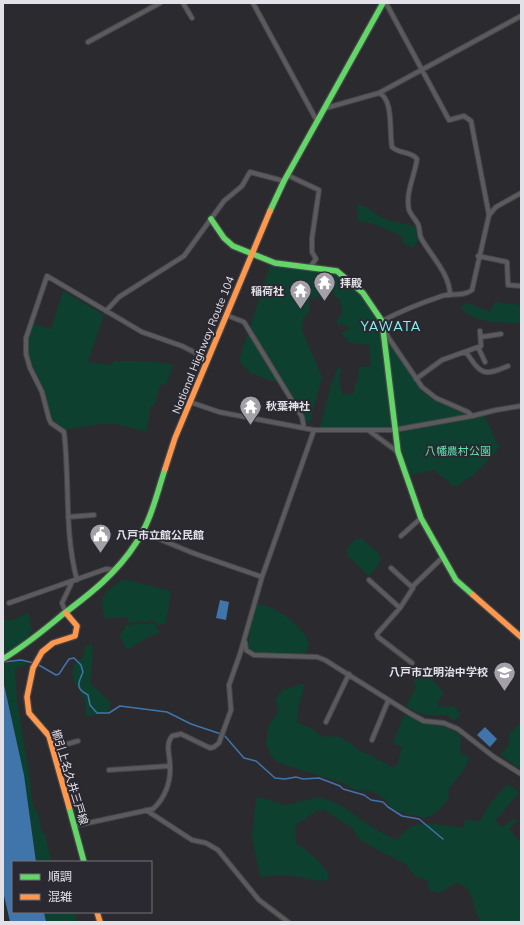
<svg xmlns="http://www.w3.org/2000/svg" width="524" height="925" font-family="Mulish,'Noto Sans JP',sans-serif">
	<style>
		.green { fill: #0e402f }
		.water { fill: #4075ac }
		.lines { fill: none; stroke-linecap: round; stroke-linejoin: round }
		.stream { stroke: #4075ac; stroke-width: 1.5 }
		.street-casing { stroke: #454549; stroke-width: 6 }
		.fast-casing { stroke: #454549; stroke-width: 8 }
		.slow-casing { stroke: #454549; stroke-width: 8 }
		.street { stroke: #5b5a5d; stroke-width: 4 }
		.fast { stroke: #63d668; stroke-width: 5.5 }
		.slow { stroke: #ff974d; stroke-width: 5.5 }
		.labels { text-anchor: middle; stroke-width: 4; stroke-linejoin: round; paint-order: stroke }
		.poi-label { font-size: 11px; font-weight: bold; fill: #e3e1e8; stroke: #2a2831; text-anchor: start }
		.street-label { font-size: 11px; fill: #e3e1e8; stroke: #2a2831 }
		.park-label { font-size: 11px; fill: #5fe3ac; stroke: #2a2831 }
		.quarter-label { font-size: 13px; letter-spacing: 1px; fill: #88f4f2; stroke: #2a2831 }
	</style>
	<rect width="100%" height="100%" fill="#2b2a2f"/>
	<!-- green -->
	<path class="green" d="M 359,204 C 370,208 377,216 388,220 C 397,223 407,224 416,227 L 416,235 L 419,240 L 412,248 L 403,243 L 402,236 L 374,224 L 358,221 L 357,207 Z
		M 270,266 L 320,271 L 335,275 L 343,280 L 371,305 L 393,348 L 421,391 L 435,401 L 464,413 L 461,416 L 399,427 L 320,427 L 332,382 L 338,367 L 341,369 L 339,382 L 343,395 L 352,394 L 355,392 L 355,384 L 358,381 L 359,367 L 371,366 L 369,345 L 350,343 L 341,333 L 349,329 L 347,325 L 339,325 L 336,322 L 342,313 L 340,299 L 336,298 L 333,292 L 310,299 C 308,307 312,312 303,318 L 302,330 L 322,377 L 309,425 L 284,385 L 250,373 L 239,360 Z
		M 63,291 L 104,315 L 88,362 L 107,365 L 112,364 L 114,361 C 134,361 154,360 173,365 L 166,385 L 161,384 L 154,406 L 150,407 L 147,432 L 117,424 L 100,424 L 65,430 L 54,422 C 49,414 48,404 45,395 C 36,365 20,359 33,324 L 51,329 Z
		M 494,302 L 521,305 L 521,324 C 502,321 474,325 460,307 L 467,303 L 491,312 Z
		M 484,415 L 499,447 C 484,466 475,476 454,487 L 434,470 L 410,475 L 401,454 L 398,432 Z
		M 357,539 L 362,539 L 380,555 C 381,564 375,569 369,576 L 347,555 C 347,547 350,543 357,539 Z
		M 124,579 L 171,591 L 166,623 L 158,626 L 155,621 L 129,623 L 127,617 L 104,618 C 99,592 104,594 124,579 Z
		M 259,604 C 277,607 303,626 309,643 L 306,654 L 267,654 L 249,650 C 247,640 252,610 259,604 Z
		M 28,613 L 32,631 L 11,656 L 3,658 L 3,618 L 10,621 Z
		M 154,623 L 160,633 L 148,637 L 129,649 L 126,649 L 121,638 L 119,638 L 126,625 Z
		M 89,644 L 92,645 C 93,652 92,677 90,683 L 111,703 L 108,712 L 86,717 C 85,712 86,705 85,701 C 80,685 67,683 75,663 L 83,658 L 85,647 Z
		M 20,661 L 29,663 L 15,669 L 17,702 L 30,779 L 31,794 L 34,809 L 38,813 L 41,830 L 45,835 L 50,857 L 54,862 L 36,862 L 24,775 L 3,680 L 3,664 Z
		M 425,671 L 444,693 L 438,701 L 439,707 L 454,706 L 461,715 L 454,721 L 448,715 C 431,716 420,716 406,706 L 416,687 L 413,682 L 421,672 Z
		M 302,684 L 305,685 L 298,708 L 297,722 L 314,730 L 322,737 C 345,734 344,741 361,751 C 371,756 382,761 392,767 L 397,766 L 402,747 L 393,743 L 404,714 L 423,723 L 443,726 L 461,735 L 460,754 L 469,756 L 466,767 L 448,790 L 449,798 L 439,810 L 427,818 L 406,814 L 393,809 L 384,798 L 371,791 L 357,790 L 340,782 L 276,762 L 269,752 L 266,743 L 268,727 L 279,710 L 275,699 L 283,690 Z
		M 521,722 L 521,769 L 500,755 L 509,745 L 509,734 Z
		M 508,784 L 519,793 L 495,821 L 502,827 L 514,819 L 517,821 L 509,829 L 519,841 L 521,840 L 521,922 L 481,922 C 471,908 475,885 455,883 L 439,893 L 429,890 L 427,880 L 415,876 L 406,864 L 381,852 L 358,838 L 352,828 L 324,810 L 316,811 L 295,826 L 296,843 L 317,859 L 329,875 L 327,880 C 315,883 305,877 294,876 C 284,875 272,875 262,877 L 260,876 L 252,837 L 256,798 L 259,797 L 286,805 L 319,797 L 339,804 L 373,828 L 396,840 C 401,836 405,830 411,827 C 426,820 446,826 462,828 L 466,820 L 480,821 L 492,801 Z
		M 44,912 L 75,912 L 77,922 L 46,922 Z"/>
	<!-- water -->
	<path class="water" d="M 220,600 L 229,602 L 226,620 L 216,618 Z
		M 3,680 L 24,775 L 36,862 L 13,862 L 13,912 L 44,912 L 46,922 L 10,922 L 3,891 Z
		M 485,727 L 497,739 L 490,747 L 477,735 Z"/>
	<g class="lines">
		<!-- stream -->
		<path class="stream" d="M 4,662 L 21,660 L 34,663
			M 37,664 L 56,675 L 59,674 L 69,659 L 74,658 L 81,665 L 83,672 C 79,682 74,688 88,695 L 90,705 L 97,713 L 109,713 L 120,706 L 167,712 L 191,724 L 224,735 L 244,758 L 256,761 L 275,778 L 285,779 L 296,777 L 303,779 L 319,778 L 340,786 L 343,789 L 364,795 L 371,800 L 383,802 L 388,807 L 402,816 L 419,819 L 443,839"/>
		<defs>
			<path id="street" d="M 183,3 L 192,18
				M 253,3 L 317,121
				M 386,3 L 449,120 L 464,116 L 471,121 L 489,215
				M 88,42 L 160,3
				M 379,93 C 394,99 389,133 392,147 C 399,154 411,151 417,159 C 415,175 405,193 409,210 C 411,215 415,219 418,224 C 420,228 419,233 421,238 C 431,256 450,274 450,295
				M 326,108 L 379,93 L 521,16
				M 287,175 L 319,190 L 312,238 L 312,252 L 316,259 L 310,267
				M 478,256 L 507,262 L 508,285 L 521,286
				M 106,311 L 119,297 L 184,256 L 224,201 L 242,186 L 250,172 L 284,181
				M 226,315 L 244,322 L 302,417 L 304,428
				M 382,323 L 382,321 C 401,311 421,303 442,296 C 452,293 463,297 472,290 L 489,215 L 496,207 L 521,193
				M 385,329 L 388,337 L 422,387 L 436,398 L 468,412 L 472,416
				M 481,337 L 501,334
				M 478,347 L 485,362
				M 466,352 C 481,374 483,377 508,366
				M 416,379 L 442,360 L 481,346 L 480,331
				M 190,402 L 219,412 L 314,430 L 394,430 L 472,416 L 496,410 L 521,406
				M 368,430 L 398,452
				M 68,517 L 94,515
				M 142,532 L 193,553 L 262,577
				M 401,536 L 421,518
				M 391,568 L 413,588 L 400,608 L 377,634 L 378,637 L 412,663
				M 77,580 C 64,532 70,482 64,432 L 51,423 L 49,419 L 42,392 L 30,368 L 26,354 L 26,338 L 47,276 L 142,332 L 182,346 L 208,359
				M 369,580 L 400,608
				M 412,587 L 443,557
				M 9,603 L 106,569 L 116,570
				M 66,613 L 62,603 L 72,582
				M 245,642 L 246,650 L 254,655 L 317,657 L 325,660 L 411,714 L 424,721 L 444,723 L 458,729 L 494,757 L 521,774
				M 326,722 L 349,674
				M 372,740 L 388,701
				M 53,748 L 78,741
				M 109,770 L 170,766
				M 146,810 L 192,840 L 206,843 L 218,850 L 259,900 L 288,922
				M 74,826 L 153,809 C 165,798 171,782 170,766 C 170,755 165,745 172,736 L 181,734 L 210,748 L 214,747 L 219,743 L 231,710 L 229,685 L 240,654 L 262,577 L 314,430"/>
			<path id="fast" d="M 270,211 L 284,181 L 383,3
				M 211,219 L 224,238 L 233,246 L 275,263 L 337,271 L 363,293 L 382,321 L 398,452 L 421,518 L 456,580 L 473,595
				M 3,659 C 24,646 43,631 62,615 C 90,594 117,573 136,543 C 151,521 157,493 165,469
				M 69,807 L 84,862"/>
			<path id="slow" d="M 165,469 L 175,438 L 270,211
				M 473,595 L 521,637
				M 66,613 L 77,626 L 75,636 L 53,643 L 42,652 L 33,668 L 27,697 L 29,713 L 49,736 L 69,807
				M 97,912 L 100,922"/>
		</defs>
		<!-- street casing -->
		<use href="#street" class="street-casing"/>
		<!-- fast casing -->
		<use href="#fast" class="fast-casing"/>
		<!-- slow casing -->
		<use href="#slow" class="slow-casing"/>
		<!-- street -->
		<use href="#street" class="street"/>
		<!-- fast -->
		<use href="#fast" class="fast"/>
		<!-- slow -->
		<use href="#slow" class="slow"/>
	</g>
	<!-- icons -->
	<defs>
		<symbol id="temple-pin" viewBox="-11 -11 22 30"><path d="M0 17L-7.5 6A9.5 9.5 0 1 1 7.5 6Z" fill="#a3a1a7" stroke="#2a2831"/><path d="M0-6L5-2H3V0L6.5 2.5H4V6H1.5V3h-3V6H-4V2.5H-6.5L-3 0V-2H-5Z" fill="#fff"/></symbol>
		<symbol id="civic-pin" viewBox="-11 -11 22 30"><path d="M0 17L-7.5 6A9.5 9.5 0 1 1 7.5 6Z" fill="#a3a1a7" stroke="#2a2831"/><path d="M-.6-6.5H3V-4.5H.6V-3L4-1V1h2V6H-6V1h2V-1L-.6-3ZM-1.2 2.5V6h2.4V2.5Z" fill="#fff"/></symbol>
		<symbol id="school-pin" viewBox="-11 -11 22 30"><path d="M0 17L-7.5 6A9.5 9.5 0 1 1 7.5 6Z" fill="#a3a1a7" stroke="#2a2831"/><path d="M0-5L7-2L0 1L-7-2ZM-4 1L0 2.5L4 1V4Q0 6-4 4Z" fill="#fff"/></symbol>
	</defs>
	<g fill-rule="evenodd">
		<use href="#temple-pin" x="312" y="270" width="25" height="34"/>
		<use href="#temple-pin" x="288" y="278" width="25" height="34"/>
		<use href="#temple-pin" x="238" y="394" width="25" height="34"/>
		<use href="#civic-pin" x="88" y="522" width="25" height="34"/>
		<use href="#school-pin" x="492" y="660" width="25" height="34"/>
	</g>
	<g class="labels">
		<!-- poi labels -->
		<g class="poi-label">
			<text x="340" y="287">拝殿</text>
			<text x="284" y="295" text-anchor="end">稲荷社</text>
			<text x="266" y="410">秋葉神社</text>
			<text x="116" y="539">八戸市立館公民館</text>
			<text x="488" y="676" text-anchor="end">八戸市立明治中学校</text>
		</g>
		<!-- street labels -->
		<g class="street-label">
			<text transform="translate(203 345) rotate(-68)" y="4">National Highway Route 104</text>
			<text transform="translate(70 777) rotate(73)" y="4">櫛引上名久井三戸線</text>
		</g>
		<!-- park labels -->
		<g class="park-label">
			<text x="458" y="455">八幡農村公園</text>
		</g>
		<!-- quarter labels -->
		<g class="quarter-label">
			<text x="391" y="331">YAWATA</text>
		</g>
	</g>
	<!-- border -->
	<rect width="524" height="925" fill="none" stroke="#e3e1e8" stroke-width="8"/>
	<!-- legend -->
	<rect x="12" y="861" width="140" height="52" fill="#2a2831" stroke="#74727a"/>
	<rect x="20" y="874" width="20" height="6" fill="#63d668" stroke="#74727a"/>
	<text x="48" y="881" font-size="12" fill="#e3e1e8">順調</text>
	<rect x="20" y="894" width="20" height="6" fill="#ff974d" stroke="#74727a"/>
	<text x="48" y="901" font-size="12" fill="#e3e1e8">混雑</text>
</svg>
